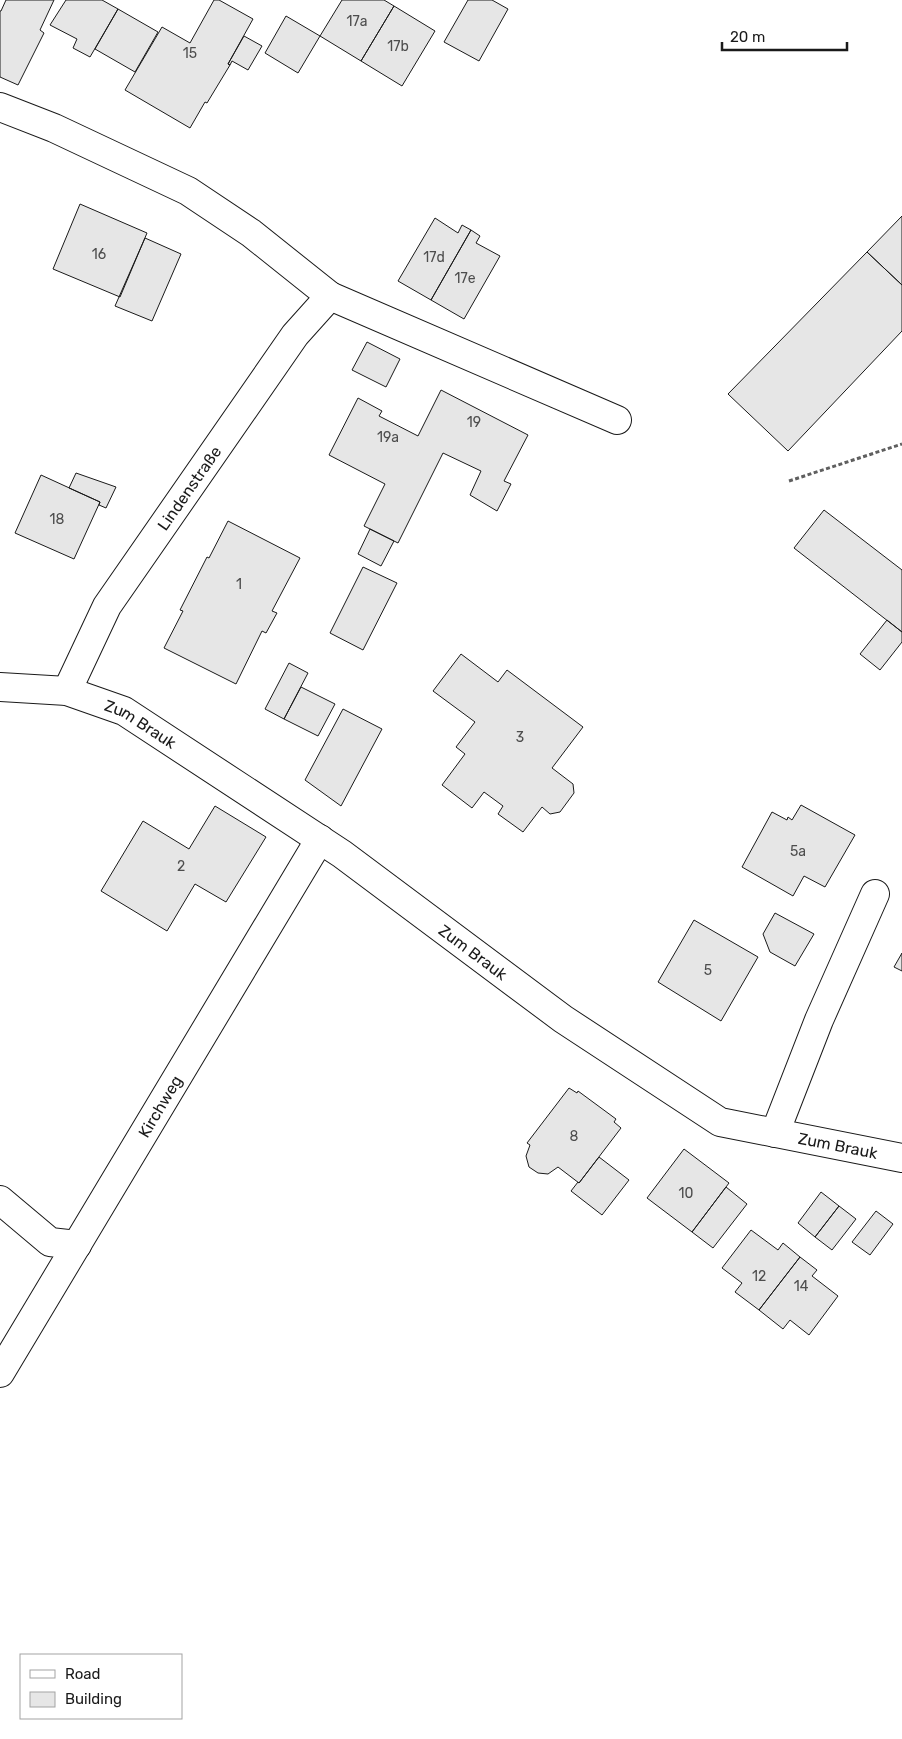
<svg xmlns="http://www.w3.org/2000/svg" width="902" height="1739" font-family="Rubik,sans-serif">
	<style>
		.building { fill: #e6e6e6; stroke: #1a1a1a }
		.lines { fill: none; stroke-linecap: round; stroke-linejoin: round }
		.minor-casing { stroke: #1a1a1a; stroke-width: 30 }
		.path { stroke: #5f5f5f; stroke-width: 3; stroke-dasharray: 4 2.5; stroke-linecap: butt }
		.minor { stroke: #fff; stroke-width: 28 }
		.labels { text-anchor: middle; stroke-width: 4; stroke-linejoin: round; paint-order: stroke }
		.number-label { font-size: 14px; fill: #4d4d4d }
		.street-label { font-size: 16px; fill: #1a1a1a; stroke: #fff }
	</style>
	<rect width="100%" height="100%" fill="#fff"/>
	<!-- building -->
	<path class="building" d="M 6,0 L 54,0 L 40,30 L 44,33 L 18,85 L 0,77 L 0,11 L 1,11 Z
		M 66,0 L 102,0 L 118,9 L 90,57 L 73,48 L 77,39 L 50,25 Z
		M 214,0 L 219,0 L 253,19 L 228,64 L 230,65 L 207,103 L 205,102 L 190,128 L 125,90 L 162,27 L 190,43 Z
		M 342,0 L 384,0 L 394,6 L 361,61 L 320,36 Z
		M 468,0 L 492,0 L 508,9 L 479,61 L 444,42 Z
		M 394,6 L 435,31 L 402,86 L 361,61 Z
		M 118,9 L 158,32 L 135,72 L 95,49 Z
		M 286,16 L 320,36 L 298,73 L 265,53 Z
		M 244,36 L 262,46 L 248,70 L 232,61 L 230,65 L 228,64 Z
		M 80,204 L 147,233 L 120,297 L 53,269 Z
		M 902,216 L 902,285 L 867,252 Z
		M 435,218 L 458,233 L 462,225 L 471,230 L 431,300 L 398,281 Z
		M 471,230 L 480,236 L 476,243 L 500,256 L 464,319 L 431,300 Z
		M 145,238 L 181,254 L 152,321 L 115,306 Z
		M 867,252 L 902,285 L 902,331 L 788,451 L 728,394 Z
		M 367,342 L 400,359 L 386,387 L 352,370 Z
		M 441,390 L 528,435 L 504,481 L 511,484 L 497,511 L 470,495 L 481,471 L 443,453 L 398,543 L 364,526 L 385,484 L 329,455 L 358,398 L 382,411 L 379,416 L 418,436 Z
		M 76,473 L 116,487 L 106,508 L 99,505 L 100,502 L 69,488 Z
		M 41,475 L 100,502 L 74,559 L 15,533 Z
		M 824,510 L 902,570 L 902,632 L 794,548 Z
		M 228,521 L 300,558 L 272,611 L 277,613 L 266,633 L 262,631 L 236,684 L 164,648 L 183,611 L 180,610 L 207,557 L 209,558 Z
		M 370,529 L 394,541 L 381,566 L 358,554 Z
		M 363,567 L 397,583 L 363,650 L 330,633 Z
		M 887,620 L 902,632 L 902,642 L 880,670 L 860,654 Z
		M 461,654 L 498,682 L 507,670 L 583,727 L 552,768 L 573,784 L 574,793 L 560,812 L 550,814 L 542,807 L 523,832 L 498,814 L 503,806 L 484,792 L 472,808 L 442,785 L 465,754 L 456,747 L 475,722 L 433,691 Z
		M 289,663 L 308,673 L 284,719 L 265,709 Z
		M 301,687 L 335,704 L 318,736 L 284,719 Z
		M 343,709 L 382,729 L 341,806 L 305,780 Z
		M 801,805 L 855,835 L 825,887 L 804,876 L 793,896 L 742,867 L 772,812 L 787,820 L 788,817 L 792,820 Z
		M 215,806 L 266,837 L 226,902 L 195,884 L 167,931 L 101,891 L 143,821 L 189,849 Z
		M 775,913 L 814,934 L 795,966 L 770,952 L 763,934 Z
		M 694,920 L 758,957 L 721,1021 L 658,982 Z
		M 902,953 L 902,971 L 894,967 Z
		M 569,1088 L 577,1093 L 578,1091 L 616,1119 L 614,1122 L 621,1128 L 579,1183 L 558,1167 L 548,1174 L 538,1173 L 529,1167 L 526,1156 L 530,1145 L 527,1143 Z
		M 684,1149 L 729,1183 L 692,1232 L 647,1198 Z
		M 599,1157 L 629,1180 L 602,1215 L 571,1191 L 578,1182 L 579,1183 Z
		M 726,1187 L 747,1204 L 713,1248 L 692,1232 Z
		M 821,1192 L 839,1206 L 815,1237 L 798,1223 Z
		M 839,1206 L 856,1219 L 832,1250 L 815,1237 Z
		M 876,1211 L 893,1224 L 870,1255 L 852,1242 Z
		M 751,1230 L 778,1250 L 783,1243 L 800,1257 L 759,1310 L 735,1292 L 742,1283 L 722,1268 Z
		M 800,1257 L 817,1270 L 812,1276 L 838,1296 L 809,1335 L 790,1320 L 783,1329 L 759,1310 Z"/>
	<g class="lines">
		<defs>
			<g id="minor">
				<path d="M 0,107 L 54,128 L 188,191 L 251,233 L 330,296 L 295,335 L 107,606 L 67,691"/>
				<path d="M 330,296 L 617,420"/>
				<path id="s1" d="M 0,687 L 67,691 L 124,711 L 342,854 L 563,1019 L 720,1122 L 902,1158"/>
				<path d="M 775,1133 L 819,1020 L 875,894"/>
				<path d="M 0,1200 L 50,1242 L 77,1245"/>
				<path id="s2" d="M 0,1373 L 320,839"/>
			</g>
		</defs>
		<!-- minor casing -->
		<use href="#minor" class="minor-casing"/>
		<!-- path -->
		<path class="path" d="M 789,481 L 902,444"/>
		<!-- minor -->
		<use href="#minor" class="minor"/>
	</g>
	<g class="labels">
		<!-- number labels -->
		<g class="number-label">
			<text x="357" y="26">17a</text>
			<text x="398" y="51">17b</text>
			<text x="190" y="58">15</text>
			<text x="99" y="259">16</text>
			<text x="434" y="262">17d</text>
			<text x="465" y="283">17e</text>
			<text x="474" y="427">19</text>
			<text x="388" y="442">19a</text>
			<text x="57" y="524">18</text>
			<text x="239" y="589">1</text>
			<text x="520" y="742">3</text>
			<text x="798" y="856">5a</text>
			<text x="181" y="871">2</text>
			<text x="708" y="975">5</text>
			<text x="574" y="1141">8</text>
			<text x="686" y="1198">10</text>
			<text x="759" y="1281">12</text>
			<text x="801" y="1291">14</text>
		</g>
		<!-- street labels -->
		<g class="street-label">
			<text transform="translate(189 488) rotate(-55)" y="6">Lindenstraße</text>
			<text dy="6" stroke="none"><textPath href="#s1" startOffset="148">Zum Brauk</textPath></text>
			<text dy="6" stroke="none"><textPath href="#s1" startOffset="552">Zum Brauk</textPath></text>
			<text dy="6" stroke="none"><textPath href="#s2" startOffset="311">Kirchweg</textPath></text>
			<text dy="6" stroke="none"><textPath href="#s1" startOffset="972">Zum Brauk</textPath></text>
		</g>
	</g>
	<!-- legend -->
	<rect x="20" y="1654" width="162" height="65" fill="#ffffff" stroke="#a3a3a3"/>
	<rect x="30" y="1670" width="25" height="8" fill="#ffffff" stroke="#a3a3a3"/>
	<text x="65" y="1679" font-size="15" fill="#1a1a1a">Road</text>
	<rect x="30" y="1692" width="25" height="15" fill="#e6e6e6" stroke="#a3a3a3"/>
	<text x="65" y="1704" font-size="15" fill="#1a1a1a">Building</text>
	<!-- scale -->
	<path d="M722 42v8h125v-8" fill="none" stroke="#1a1a1a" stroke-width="2.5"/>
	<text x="730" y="42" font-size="15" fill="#1a1a1a" stroke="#ffffff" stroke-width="4" paint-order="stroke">20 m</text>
</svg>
